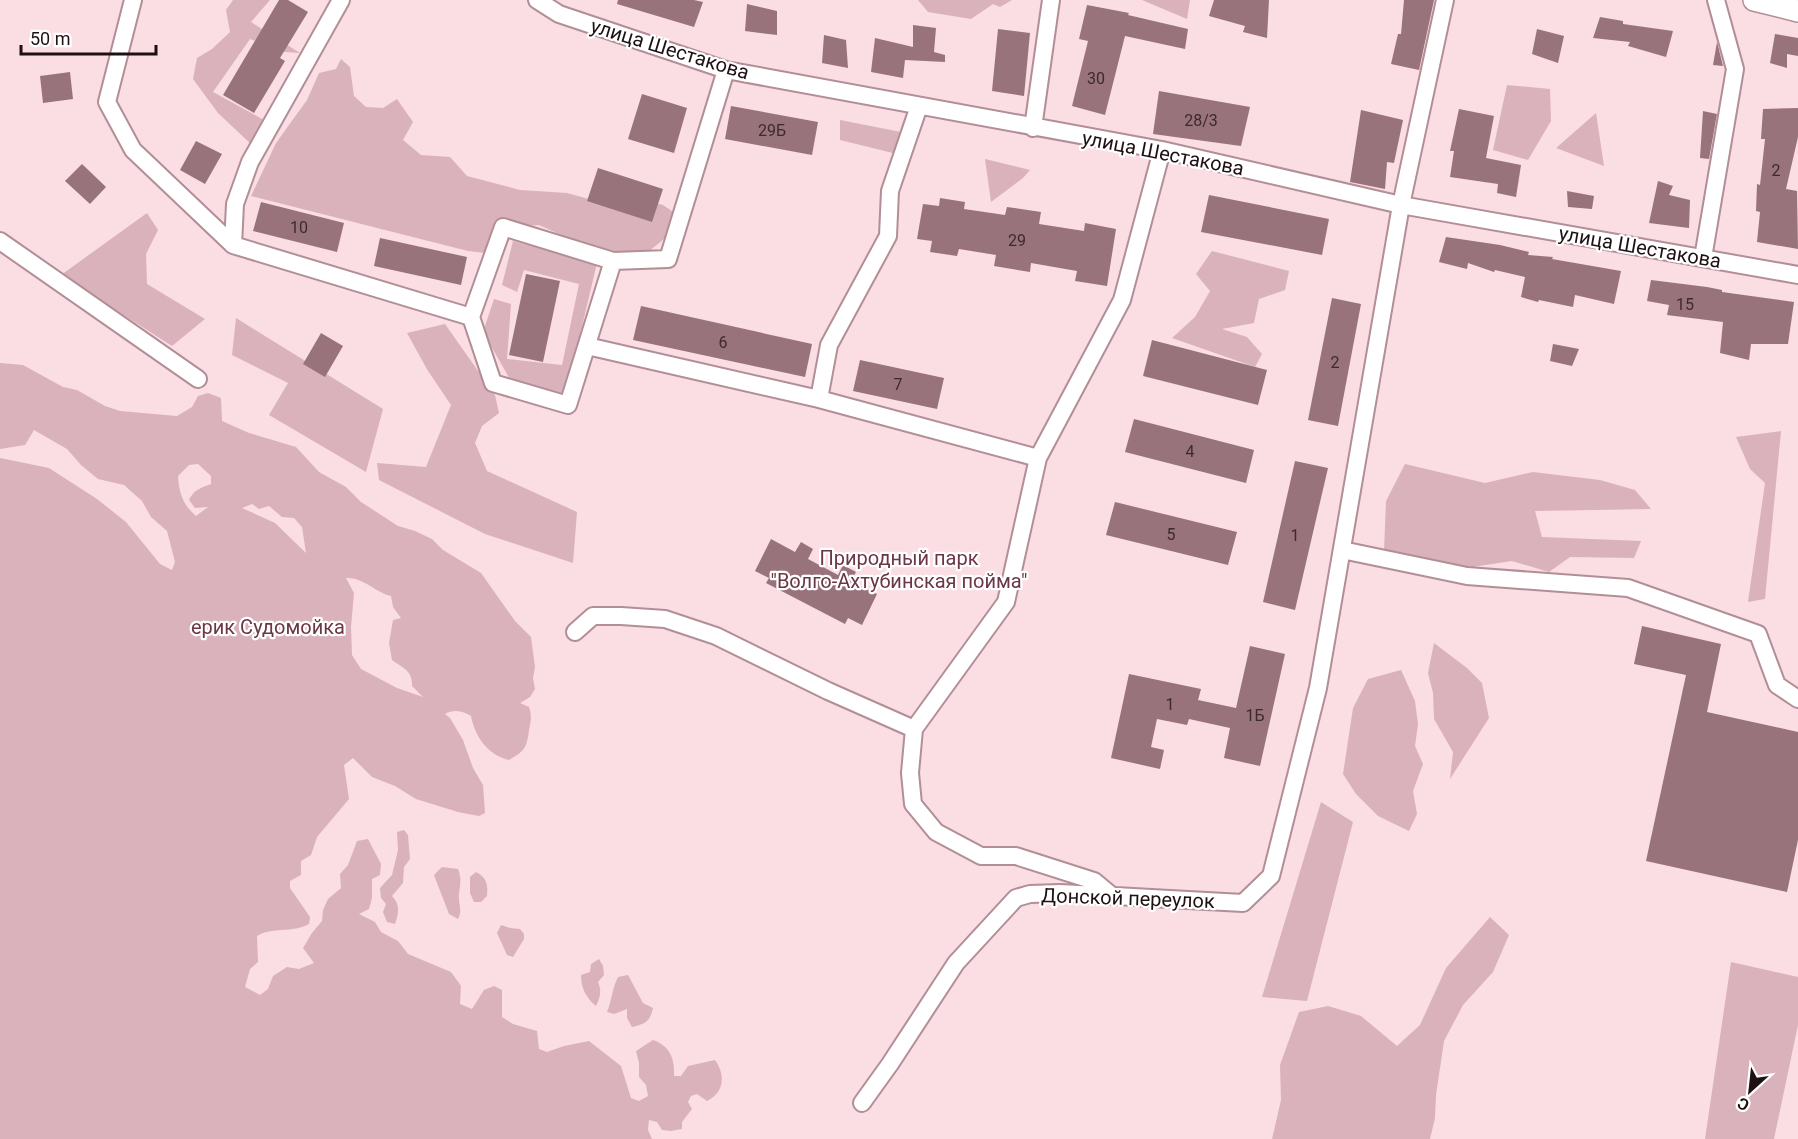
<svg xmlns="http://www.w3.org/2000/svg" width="1798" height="1139" font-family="Roboto,sans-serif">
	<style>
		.green { fill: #fbdde4 }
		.forest { fill: #dab2bb; fill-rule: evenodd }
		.building { fill: #98737c }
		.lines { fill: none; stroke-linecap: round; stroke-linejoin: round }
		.minor-casing { stroke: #b28e97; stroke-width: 20 }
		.tertiary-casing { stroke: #b28e97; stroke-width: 24 }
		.minor { stroke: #fff; stroke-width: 16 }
		.tertiary { stroke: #fff; stroke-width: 21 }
		.labels { text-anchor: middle; stroke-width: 4.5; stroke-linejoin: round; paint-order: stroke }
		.number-label { font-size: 16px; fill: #3c2a2e }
		.street-label { font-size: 20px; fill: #1e1114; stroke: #fff }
		.park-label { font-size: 20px; fill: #6b3646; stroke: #fff }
	</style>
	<rect width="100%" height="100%" fill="#fcf4f6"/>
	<!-- green -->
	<path class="green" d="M 0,0 L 1798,0 L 1798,1139 L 0,1139 Z"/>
	<!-- forest -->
	<path class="forest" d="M 233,0 L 270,0 L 251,22 L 300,53 L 285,52 L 250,39 L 213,92 L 264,120 L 253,146 L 218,113 L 193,79 L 197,58 L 212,49 L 230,32 L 226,10 Z
		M 918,0 L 1012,0 L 1000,7 L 993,4 L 971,19 L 928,12 Z
		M 1142,0 L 1190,0 L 1187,19 Z
		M 341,59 L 350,67 L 354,96 L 366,107 L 383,108 L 397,99 L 413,122 L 403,140 L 421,155 L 450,157 L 467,176 L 520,190 L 567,193 L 614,206 L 633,197 L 663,205 L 678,215 L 673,232 L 649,251 L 622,255 L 588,247 L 539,225 L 496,228 L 494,254 L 468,251 L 251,196 L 276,143 L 307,100 L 319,73 L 336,69 Z
		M 1507,85 L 1550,89 L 1551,121 L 1528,160 L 1493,150 Z
		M 1596,113 L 1604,166 L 1556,148 Z
		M 840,120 L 901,132 L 901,155 L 840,140 Z
		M 985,159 L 1030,170 L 1023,178 L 991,202 Z
		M 147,213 L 158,230 L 146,254 L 147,284 L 205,319 L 172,346 L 61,275 Z
		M 513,241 L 597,263 L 566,394 L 511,381 L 483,332 L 494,299 L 511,304 L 507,359 L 562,365 L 579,284 L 524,270 L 517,292 L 502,285 Z
		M 1212,251 L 1289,271 L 1285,290 L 1259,299 L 1254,323 L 1222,329 L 1247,337 L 1262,354 L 1255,367 L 1172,338 L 1195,317 L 1210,291 L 1196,274 Z
		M 236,318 L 383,409 L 366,472 L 269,415 L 288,383 L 232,355 Z
		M 445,324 L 495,395 L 499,413 L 482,426 L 475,443 L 487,471 L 577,512 L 573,563 L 485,534 L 379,480 L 377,463 L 426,467 L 451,405 L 428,371 L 407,333 Z
		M 0,363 L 23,365 L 63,387 L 77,390 L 105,406 L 120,411 L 177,416 L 192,407 L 198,396 L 208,393 L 221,398 L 222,421 L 249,433 L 296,447 L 319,472 L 346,487 L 361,502 L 398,526 L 415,531 L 432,539 L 443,550 L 481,573 L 515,621 L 531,637 L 535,667 L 533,678 L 535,689 L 530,697 L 520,703 L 529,707 C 532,716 531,720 529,730 C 527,747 525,751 509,760 C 488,755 475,737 471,716 C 462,711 454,709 445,714 L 450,718 L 463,740 L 473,768 L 483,785 L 485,813 L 479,816 L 458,812 L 416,799 L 395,786 L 372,777 L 353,758 L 344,765 L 349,799 L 317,837 L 311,855 L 301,861 L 301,875 L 290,881 L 290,888 L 310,917 L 309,924 C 293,933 271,927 257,936 L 258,962 L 250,969 L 245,987 L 260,995 L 268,989 L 273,976 L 287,967 L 299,969 L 314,963 L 303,948 L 312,933 L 322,921 L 323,910 L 328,899 L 341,888 L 340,874 L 348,865 L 357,841 L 368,839 L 381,864 L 380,875 L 372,879 L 372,898 L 369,909 L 359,914 L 375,922 L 381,932 L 398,941 L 408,954 L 451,972 L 461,986 L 460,1004 L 472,1009 L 484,990 L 494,986 L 502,990 L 502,1017 L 513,1024 L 537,1031 L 539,1049 L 547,1052 L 564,1046 L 589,1041 L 621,1066 L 631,1098 L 639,1101 L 648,1096 L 646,1085 L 639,1077 L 639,1063 L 636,1051 L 653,1040 C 670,1046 675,1059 674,1076 L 681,1076 L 688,1066 L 715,1060 C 726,1075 724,1093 707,1101 L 697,1094 L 691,1096 L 688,1102 L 692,1109 L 682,1122 L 682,1129 L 671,1131 L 662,1130 L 657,1122 L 649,1120 L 648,1130 L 652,1139 L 0,1139 L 0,458 L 49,468 L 97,499 L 126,522 L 160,564 L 172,570 L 175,562 L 167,531 L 151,517 L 142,501 L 124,485 L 98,479 L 81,465 L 67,449 L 34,430 L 25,445 L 0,449 ZM 198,464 L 211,476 L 211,484 C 200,488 194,490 189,500 L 195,508 L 208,507 L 196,516 C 183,505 179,493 178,476 L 189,465 ZM 252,504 L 259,509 L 269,506 L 282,517 L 294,518 L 302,527 L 306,553 L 275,523 L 242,508 ZM 346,578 C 363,577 375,592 391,596 L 393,607 L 401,618 L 393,620 L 389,643 L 392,660 C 403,668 413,671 412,686 L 423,697 L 397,688 L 361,669 L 352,655 L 351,627 L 354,593 Z
		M 1781,431 L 1765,599 L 1748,602 L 1765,483 L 1750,469 L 1736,437 Z
		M 1405,464 L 1485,483 L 1533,472 L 1600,480 L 1635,490 L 1651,509 L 1535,511 L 1542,537 L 1641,541 L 1634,558 L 1570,557 L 1549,572 L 1512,561 L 1466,568 L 1384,551 L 1386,501 Z
		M 1434,643 L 1467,668 L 1482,683 L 1489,718 L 1450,779 L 1453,752 L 1434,719 L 1433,693 L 1428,673 Z
		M 1401,670 L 1415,701 L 1418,724 L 1415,746 L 1423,764 L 1413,791 L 1417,814 L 1409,831 L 1378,816 L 1356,794 L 1343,774 L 1353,708 L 1368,679 Z
		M 1321,802 L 1353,822 L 1307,1001 L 1262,997 Z
		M 404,830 L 408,835 L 410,859 L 404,867 L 403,883 L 392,896 C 400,904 399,913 395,924 L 387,922 L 383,912 L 386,904 L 381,898 L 380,888 L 392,875 L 398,850 L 397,832 Z
		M 442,867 L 458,869 C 462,879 460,884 459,894 C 458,904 463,910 458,919 L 449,914 L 434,875 Z
		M 476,872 C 487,878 488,884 487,896 L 481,902 L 474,902 L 470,893 L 470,877 Z
		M 1490,917 L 1509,935 L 1493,972 L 1463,1005 L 1444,1041 L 1436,1095 L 1435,1118 L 1430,1139 L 1272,1139 L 1281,1100 L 1280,1065 L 1299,1012 L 1328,1006 L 1361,1016 L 1397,1046 L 1420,1025 L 1446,968 Z
		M 501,925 L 510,928 L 520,929 L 524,934 L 524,939 L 513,957 L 507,955 L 497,933 Z
		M 599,959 L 603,966 L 604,975 L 598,982 C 602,991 600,998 596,1006 C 586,998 581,988 581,975 L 590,972 L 591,964 Z
		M 1731,962 L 1798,977 L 1798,1025 L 1774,1139 L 1705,1139 Z
		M 628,975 L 643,1003 L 653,1008 C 650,1022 645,1024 632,1027 L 627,1018 L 627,1009 L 614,1014 L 607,1012 C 612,1000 612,989 618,977 Z"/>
	<!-- building -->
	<path class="building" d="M 279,0 L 288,0 L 308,12 L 280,58 L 285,61 L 254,113 L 223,95 Z
		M 618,0 L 694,0 L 703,2 L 694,27 L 617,4 Z
		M 1214,0 L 1269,0 L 1267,38 L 1243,32 L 1245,26 L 1209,16 Z
		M 1404,0 L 1434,0 L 1419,70 L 1391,64 L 1398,34 L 1401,34 Z
		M 747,4 L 777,11 L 777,35 L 745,31 Z
		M 1087,5 L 1129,13 L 1128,15 L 1188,29 L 1185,49 L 1125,36 L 1105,115 L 1072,106 L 1088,41 L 1079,39 Z
		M 1600,17 L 1623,21 L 1623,24 L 1673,31 L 1666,57 L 1628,46 L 1630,42 L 1593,38 Z
		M 913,25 L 936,28 L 934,52 L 945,55 L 945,62 L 905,60 L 903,78 L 871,72 L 875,38 L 913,47 Z
		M 998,29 L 1030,33 L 1024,96 L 992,91 Z
		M 1537,29 L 1564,36 L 1558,63 L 1532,54 Z
		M 1775,34 L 1798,38 L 1798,56 L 1787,54 L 1787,68 L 1770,63 Z
		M 824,35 L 846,40 L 848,68 L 822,63 Z
		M 1717,42 L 1723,66 L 1713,65 Z
		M 70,72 L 73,99 L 43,103 L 40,76 Z
		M 1159,91 L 1250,107 L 1241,146 L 1153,134 Z
		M 642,94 L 687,108 L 674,153 L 628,139 Z
		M 731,106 L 818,122 L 812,155 L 725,139 Z
		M 1798,108 L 1798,137 L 1786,189 L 1797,191 L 1798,249 L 1757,242 L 1760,212 L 1756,211 L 1757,184 L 1760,185 L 1765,139 L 1761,139 L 1763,109 Z
		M 1459,109 L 1494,116 L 1486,158 L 1521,165 L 1516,197 L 1497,193 L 1498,184 L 1450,177 L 1454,151 L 1450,151 Z
		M 1361,110 L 1403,120 L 1394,163 L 1387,162 L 1385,189 L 1350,182 Z
		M 1703,111 L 1717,114 L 1709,159 L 1700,158 Z
		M 196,141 L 222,154 L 205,184 L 180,170 Z
		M 82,164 L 106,187 L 90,204 L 65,181 Z
		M 598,168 L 663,189 L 652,222 L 587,201 Z
		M 1658,181 L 1673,186 L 1669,195 L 1690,200 L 1689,228 L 1649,223 Z
		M 1567,191 L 1594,196 L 1592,209 L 1568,207 Z
		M 1209,195 L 1329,219 L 1322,255 L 1201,232 Z
		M 940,198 L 965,202 L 964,209 L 1005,215 L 1007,207 L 1041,212 L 1039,224 L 1084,231 L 1085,223 L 1116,229 L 1107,286 L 1075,281 L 1077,271 L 1031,263 L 1030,272 L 994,266 L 996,255 L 959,249 L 957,256 L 930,252 L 932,241 L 917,239 L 923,204 L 939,206 Z
		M 261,202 L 344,223 L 337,252 L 253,231 Z
		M 1446,237 L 1500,245 L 1529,252 L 1528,255 L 1553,257 L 1552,259 L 1621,271 L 1614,304 L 1575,295 L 1573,307 L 1539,300 L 1538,302 L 1521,297 L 1525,277 L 1495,270 L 1494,272 L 1468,263 L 1467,269 L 1439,262 Z
		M 380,238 L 467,257 L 461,285 L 374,266 Z
		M 526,274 L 560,281 L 543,362 L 509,355 Z
		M 1651,280 L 1707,287 L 1722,290 L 1722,292 L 1794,302 L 1788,344 L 1751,344 L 1749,360 L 1720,353 L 1723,322 L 1667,315 L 1669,305 L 1647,301 Z
		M 1332,298 L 1361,304 L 1338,426 L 1308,420 Z
		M 641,306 L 812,344 L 805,377 L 633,340 Z
		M 321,333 L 343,346 L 325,377 L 303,364 Z
		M 1152,340 L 1267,370 L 1258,405 L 1143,376 Z
		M 1553,344 L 1579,349 L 1572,366 L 1550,361 Z
		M 860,360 L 944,378 L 937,409 L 853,391 Z
		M 1134,419 L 1254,450 L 1246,483 L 1125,452 Z
		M 1295,461 L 1328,468 L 1295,610 L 1263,602 Z
		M 1115,502 L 1237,532 L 1228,565 L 1106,535 Z
		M 771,539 L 795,552 L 801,542 L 813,549 L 808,559 L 838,575 L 843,565 L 856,572 L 851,581 L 877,594 L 862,625 L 848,618 L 845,624 L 766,583 L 769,578 L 755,571 Z
		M 1642,626 L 1721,644 L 1707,712 L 1798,732 L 1798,840 L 1787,892 L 1646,861 L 1686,675 L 1634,664 Z
		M 1250,646 L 1285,654 L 1260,766 L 1224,758 L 1230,728 L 1189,719 L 1187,725 L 1157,719 L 1151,747 L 1164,750 L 1160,769 L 1111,758 L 1129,674 L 1201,689 L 1198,700 L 1236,708 Z"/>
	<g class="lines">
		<defs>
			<path id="minor" d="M 133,0 L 107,102 L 133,150 L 233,245
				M 341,0 L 250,162 L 235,204 L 233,245 L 471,317
				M 537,0 L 559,14 L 726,70 L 1162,150 L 1401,205 L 1798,275
				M 1033,128 L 1051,0
				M 0,241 L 198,379
				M 1703,258 L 1735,69 L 1716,0
				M 613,261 L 503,227 L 471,317 L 493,383 L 568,405 L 613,261 L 668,259 L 726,70
				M 587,346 L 819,399 L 1038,458
				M 819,399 L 829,345 L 888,236 L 890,191 L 919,106
				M 1342,550 L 1467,576 L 1628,588 L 1758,634 L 1777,685 L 1798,699
				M 575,632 L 593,616 L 621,616 L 665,619 L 716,636 L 828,691 L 914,729
				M 1112,896 L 1094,881 L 1016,856 L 981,856 L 936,832 L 913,804 L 910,773 L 914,729 L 1006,602 L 1038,458 L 1122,300 L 1162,150
				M 862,1103 L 890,1064 L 956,963 L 1016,898 L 1030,894 L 1060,893 L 1243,903 L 1271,876 L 1318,688 L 1401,205 L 1445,0"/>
			<path id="tertiary" d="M 1754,0 L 1798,11"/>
		</defs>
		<!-- minor casing -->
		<use href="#minor" class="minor-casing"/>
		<!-- tertiary casing -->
		<use href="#tertiary" class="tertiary-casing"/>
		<!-- minor -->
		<use href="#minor" class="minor"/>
		<!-- tertiary -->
		<use href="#tertiary" class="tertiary"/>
	</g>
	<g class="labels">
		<!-- number labels -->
		<g class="number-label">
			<text x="1096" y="84">30</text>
			<text x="1201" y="126">28/3</text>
			<text x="772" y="136">29Б</text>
			<text x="1776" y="176">2</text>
			<text x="299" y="233">10</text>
			<text x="1017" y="246">29</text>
			<text x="1685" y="310">15</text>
			<text x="723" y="348">6</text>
			<text x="1335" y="368">2</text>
			<text x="898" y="390">7</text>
			<text x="1190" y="457">4</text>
			<text x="1171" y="540">5</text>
			<text x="1295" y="541">1</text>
			<text x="1170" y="710">1</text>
			<text x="1255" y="721">1Б</text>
		</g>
		<!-- street labels -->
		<g class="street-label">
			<text transform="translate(670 49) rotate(17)" y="7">улица Шестакова</text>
			<text transform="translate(1163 153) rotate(11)" y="7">улица Шестакова</text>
			<text transform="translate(1640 247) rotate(10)" y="7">улица Шестакова</text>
			<text transform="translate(1128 898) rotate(2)" y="7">Донской переулок</text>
		</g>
		<!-- park labels -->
		<g class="park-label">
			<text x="899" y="565">Природный парк<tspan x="899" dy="23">"Волго-Ахтубинская пойма"</tspan></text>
			<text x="268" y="634">ерик Судомойка</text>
		</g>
	</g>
	<!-- north arrow -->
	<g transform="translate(1750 1091) rotate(207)" stroke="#ffffff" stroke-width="4.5" paint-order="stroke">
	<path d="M0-4.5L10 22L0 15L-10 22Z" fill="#1e1114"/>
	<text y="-9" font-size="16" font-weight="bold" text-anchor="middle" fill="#1e1114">С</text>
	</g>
	<!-- scale -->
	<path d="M21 45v9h135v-9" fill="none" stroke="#1e1114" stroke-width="3"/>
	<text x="30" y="45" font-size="18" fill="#1e1114" stroke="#ffffff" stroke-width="4.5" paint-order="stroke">50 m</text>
</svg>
